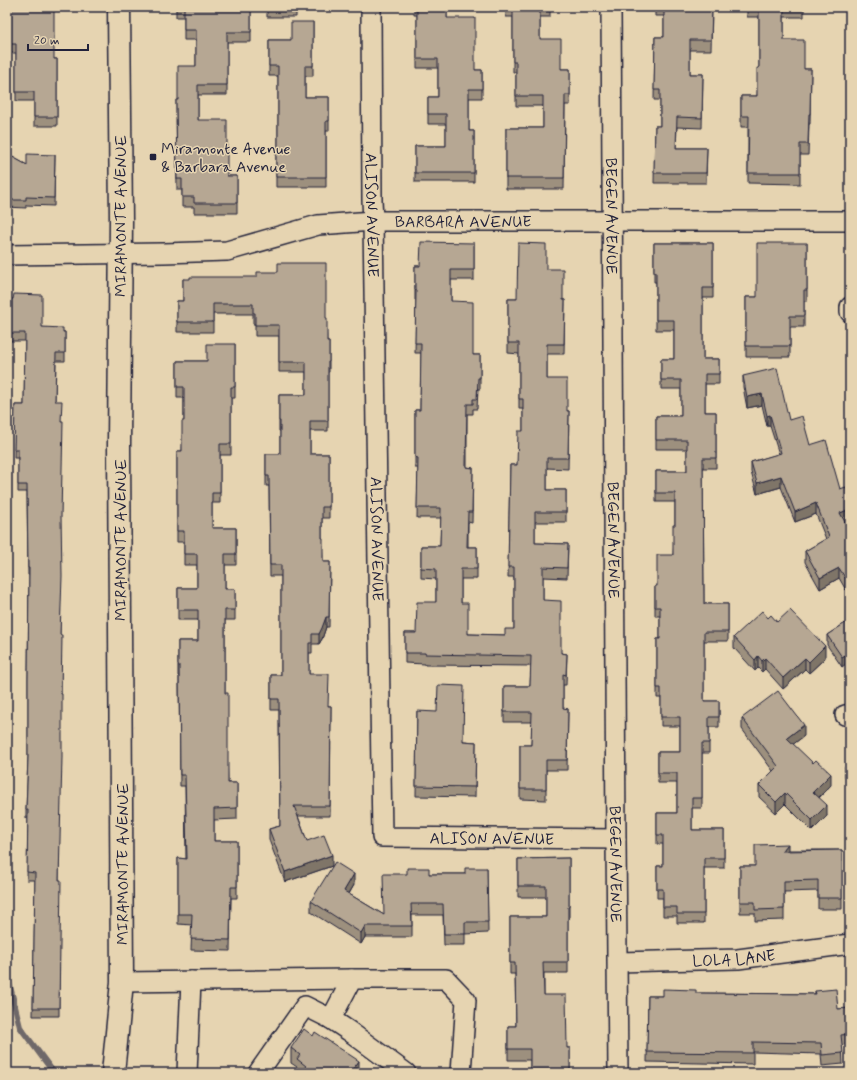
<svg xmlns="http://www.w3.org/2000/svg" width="857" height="1080" font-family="Mynerve,sans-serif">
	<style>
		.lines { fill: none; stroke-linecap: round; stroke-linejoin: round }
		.stream { stroke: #6e6769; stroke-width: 6 }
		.minor-casing { stroke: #22223b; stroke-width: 22 }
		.major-casing { stroke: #22223b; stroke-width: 25 }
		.minor { stroke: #e6d4b1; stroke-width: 19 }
		.major { stroke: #e6d4b1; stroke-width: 22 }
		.wall { fill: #9d907e; stroke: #22223b }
		.shaded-wall { fill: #7f7567; stroke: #22223b }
		.building { fill: #b6a793; stroke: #22223b }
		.poi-dot { fill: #22223b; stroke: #e6d4b1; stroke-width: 1.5 }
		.labels { text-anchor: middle; stroke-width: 3; stroke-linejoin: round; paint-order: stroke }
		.poi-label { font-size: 16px; fill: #22223b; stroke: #e6d4b1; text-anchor: start }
		.street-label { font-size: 16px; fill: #22223b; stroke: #e6d4b1 }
	</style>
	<rect width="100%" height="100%" fill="#e6d4b1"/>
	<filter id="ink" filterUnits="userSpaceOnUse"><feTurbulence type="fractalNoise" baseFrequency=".025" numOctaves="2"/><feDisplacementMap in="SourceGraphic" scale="8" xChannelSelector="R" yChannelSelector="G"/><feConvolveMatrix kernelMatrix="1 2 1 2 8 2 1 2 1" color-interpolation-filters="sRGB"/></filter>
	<g filter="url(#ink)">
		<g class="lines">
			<!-- stream -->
			<path class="stream" d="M 7,970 L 8,978 L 20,1027 L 54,1073"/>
			<defs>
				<g id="minor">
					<path id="s1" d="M 371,7 L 372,200 L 373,221 L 382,837 L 616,839"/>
					<path id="s2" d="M 611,7 L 616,839 L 618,1073"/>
					<path id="s3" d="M 7,255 L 164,253 L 227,251 L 318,225 L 373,221 L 850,221"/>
					<path d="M 850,307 L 850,312"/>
					<path d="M 845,715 L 850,714"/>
					<path id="s4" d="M 618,962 L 738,959 L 850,944"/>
					<path d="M 122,982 L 352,979"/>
					<path d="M 187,1073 L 191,981"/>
					<path d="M 258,1073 L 305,1006 L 331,1019"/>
					<path d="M 406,1073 L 349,1031 L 331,1019 L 352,979 L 446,979 L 466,1000 L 461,1073"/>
				</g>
				<path id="major" d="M 113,1073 L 122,982 L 119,444 L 121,221 L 119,7"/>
			</defs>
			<!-- minor casing -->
			<use href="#minor" class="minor-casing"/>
			<!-- major casing -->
			<use href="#major" class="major-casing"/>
			<!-- minor -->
			<use href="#minor" class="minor"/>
			<!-- major -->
			<use href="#major" class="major"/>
		</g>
		<!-- wall -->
		<path class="wall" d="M 10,7 L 54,59 L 57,59 L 57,126 L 34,126 L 34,101 L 16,101 L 16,53 L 9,53 Z
			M 176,7 L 251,7 L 251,42 L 227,42 L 227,95 L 198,95 L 198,120 L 227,176 L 237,176 L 237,213 L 194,213 L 194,207 L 182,207 L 182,190 L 177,190 L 176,100 L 178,100 L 196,66 L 196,40 L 184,40 L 184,17 L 176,17 Z
			M 267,7 L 296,7 L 296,17 L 267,17 Z
			M 414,7 L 447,7 L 447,18 L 475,70 L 482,70 L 482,98 L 469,98 L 469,131 L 474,131 L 474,182 L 415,182 L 415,146 L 446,146 L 446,124 L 428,124 L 428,97 L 438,97 L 438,68 L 417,68 L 417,15 L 414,15 Z
			M 506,7 L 550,7 L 550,17 L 540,17 L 540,39 L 561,69 L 570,69 L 570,105 L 565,105 L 564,189 L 506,189 L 506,128 L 543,128 L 543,106 L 516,106 L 516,72 L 513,72 L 513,17 L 506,17 Z
			M 655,7 L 712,7 L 711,50 L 690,50 L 690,74 L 703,74 L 702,128 L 677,127 L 676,148 L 707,148 L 706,183 L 654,183 L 655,126 L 660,126 L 660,100 L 654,100 L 655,37 L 664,37 L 664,16 L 655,16 Z
			M 747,7 L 804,7 L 804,17 L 784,17 L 784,40 L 804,69 L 811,69 L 810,124 L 809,124 L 808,155 L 800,155 L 800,184 L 748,183 L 748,127 L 741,127 L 741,96 L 757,96 L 759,68 L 759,17 L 747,17 Z
			M 313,22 L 313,76 L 305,76 L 305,97 L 329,97 L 329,131 L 326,131 L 326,187 L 276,187 L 276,148 L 278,148 L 278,76 L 269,76 L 269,40 L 291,40 Z
			M 7,154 L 27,165 L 55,155 L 54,206 L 26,205 L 26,208 L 7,207 Z
			M 474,243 L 474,280 L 451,280 L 451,301 L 473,355 L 480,355 L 480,389 L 478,389 L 477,409 L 473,409 L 473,414 L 467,414 L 467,467 L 473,468 L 472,523 L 468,522 L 468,547 L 477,547 L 477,579 L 461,579 L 461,603 L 468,634 L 505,635 L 514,629 L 514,577 L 508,577 L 510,465 L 517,465 L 523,431 L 523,409 L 519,409 L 519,354 L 508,353 L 508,299 L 517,299 L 546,269 L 563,300 L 565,300 L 564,354 L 547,354 L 547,379 L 567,411 L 569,411 L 568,469 L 547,468 L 547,490 L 566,490 L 566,522 L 535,522 L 535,543 L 568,544 L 567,578 L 543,577 L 543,600 L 561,653 L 567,654 L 566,685 L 563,685 L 563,708 L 568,709 L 567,770 L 546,770 L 546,800 L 520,799 L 520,745 L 531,745 L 532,722 L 504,722 L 504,686 L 530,686 L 531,666 L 425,665 L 425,664 L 405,663 L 405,633 L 416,633 L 436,602 L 436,579 L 421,578 L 421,546 L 440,546 L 441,518 L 417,518 L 418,468 L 415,468 L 415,410 L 420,410 L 421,353 L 415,353 L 416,300 L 415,300 L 415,266 L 420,266 Z
			M 654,243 L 713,243 L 713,298 L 703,298 L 703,359 L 719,359 L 719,384 L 705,384 L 705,412 L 716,412 L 716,468 L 703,468 L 704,604 L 728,604 L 728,641 L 704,641 L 704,701 L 719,701 L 719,727 L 709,727 L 709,753 L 702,753 L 702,808 L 692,808 L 692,830 L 724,830 L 724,868 L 704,868 L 704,923 L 677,923 L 677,916 L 663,916 L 663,898 L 657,898 L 657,866 L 663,866 L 663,844 L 657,844 L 657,813 L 677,813 L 677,783 L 658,783 L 658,752 L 680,752 L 680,726 L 661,726 L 661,698 L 657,698 L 657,639 L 660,639 L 660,616 L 655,616 L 655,586 L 657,586 L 673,555 L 675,525 L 675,502 L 656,502 L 656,471 L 687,471 L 687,449 L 656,449 L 656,416 L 681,416 L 681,389 L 661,389 L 661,359 L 674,359 L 674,330 L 656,330 L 656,282 L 654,282 Z
			M 807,243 L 807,301 L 804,301 L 804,327 L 790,327 L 790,357 L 746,357 L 746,297 L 757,297 Z
			M 183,279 L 326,318 L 327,342 L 329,342 L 329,372 L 328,372 L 328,431 L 310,431 L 310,454 L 329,454 L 329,518 L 322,518 L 322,538 L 323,562 L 330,562 L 329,627 L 326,627 L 322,639 L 319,644 L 312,644 L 312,653 L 309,653 L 309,674 L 328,706 L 331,706 L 330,816 L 298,816 L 307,841 L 332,866 L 285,882 L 269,840 L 269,829 L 280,826 L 279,710 L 271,710 L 271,675 L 281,675 L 281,576 L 270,576 L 269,486 L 266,486 L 266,454 L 280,454 L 280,431 L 279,431 L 279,395 L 306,395 L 306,372 L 279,372 L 279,336 L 255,336 L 255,324 L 253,324 L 253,314 L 213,314 L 213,332 L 177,332 L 177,301 L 183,301 Z
			M 10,299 L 42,327 L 65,332 L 65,361 L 56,361 L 55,401 L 61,421 L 60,635 L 61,694 L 59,880 L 59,1016 L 33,1016 L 35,880 L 27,880 L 28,818 L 26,818 L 26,810 L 28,757 L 28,679 L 29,575 L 28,575 L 27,492 L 18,492 L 18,458 L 14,458 L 15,405 L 24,405 L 25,341 L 10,341 Z
			M 235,344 L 235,398 L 231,398 L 231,455 L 220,455 L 220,503 L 212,503 L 212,528 L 236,528 L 236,565 L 225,565 L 225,589 L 235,589 L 235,620 L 225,620 L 225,693 L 228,783 L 237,783 L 237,819 L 214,820 L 214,841 L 237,841 L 237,898 L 231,898 L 230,951 L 191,950 L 192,925 L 178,924 L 178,858 L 186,859 L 185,786 L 180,786 L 179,676 L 178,676 L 178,641 L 198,641 L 198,620 L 178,620 L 178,588 L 197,588 L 197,565 L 184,565 L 184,542 L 177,542 L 177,451 L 182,451 L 184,421 L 184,398 L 177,398 L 177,361 L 207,361 Z
			M 743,376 L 789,420 L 810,445 L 845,522 L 850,531 L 846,590 L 839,578 L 820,589 L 805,562 L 805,551 L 826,539 L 816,514 L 795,522 L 781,487 L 757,494 L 751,472 L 751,462 L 779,454 L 770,426 L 767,426 L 762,405 L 747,408 L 743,387 Z
			M 768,618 L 777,622 L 825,658 L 809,673 L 805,669 L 783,689 L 765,669 L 762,672 L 758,668 L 755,671 L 734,648 L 734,637 Z
			M 850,620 L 842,667 L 827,645 L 827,635 Z
			M 417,711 L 464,741 L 476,742 L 475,797 L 416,796 Z
			M 742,718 L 804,736 L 793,744 L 831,785 L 819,798 L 827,816 L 812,831 L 785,804 L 776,813 L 759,797 L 759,785 L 773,771 L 742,729 Z
			M 850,765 L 850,793 L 845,776 L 845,767 Z
			M 788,850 L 842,850 L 842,909 L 818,909 L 818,891 L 784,892 L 784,920 L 755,921 L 755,913 L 740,913 L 740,866 L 755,866 Z
			M 569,858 L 569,918 L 568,918 L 568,973 L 544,973 L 544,995 L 567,1048 L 570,1048 L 570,1073 L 530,1073 L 530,1060 L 508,1060 L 508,1026 L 516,1026 L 515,974 L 510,974 L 510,917 L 546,917 L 546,897 L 518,897 L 518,859 Z
			M 487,868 L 488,933 L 465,934 L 465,945 L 444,945 L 443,915 L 412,915 L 412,937 L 365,937 L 361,944 L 311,912 L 311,901 L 354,885 L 349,894 L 384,915 L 429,874 L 465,874 Z
			M 815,991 L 838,1009 L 850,1008 L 850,1044 L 842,1045 L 843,1064 L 822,1066 L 821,1054 L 753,1052 L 753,1064 L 647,1062 L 648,996 L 663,996 L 696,993 L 815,994 Z
			M 291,1048 L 359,1073 L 297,1073 L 297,1067 L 291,1063 Z"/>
		<!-- shaded-wall -->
		<path class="shaded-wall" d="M 762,394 L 762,405 L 747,408 L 747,397 Z
			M 770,415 L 770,426 L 767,426 L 767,416 Z
			M 781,476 L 781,487 L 757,494 L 757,483 Z
			M 816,503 L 816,514 L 795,522 L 795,512 Z
			M 850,509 L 850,520 L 840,524 L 840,513 Z
			M 839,568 L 839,578 L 820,589 L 820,578 Z
			M 850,577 L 850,587 L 846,590 L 846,579 Z
			M 326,617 L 326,627 L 322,639 L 319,644 L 319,634 Z
			M 825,646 L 825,658 L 809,673 L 809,662 Z
			M 850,652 L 850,661 L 842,667 L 842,657 Z
			M 758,656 L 758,668 L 755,671 L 755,660 Z
			M 765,658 L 765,669 L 762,672 L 762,661 Z
			M 805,658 L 805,669 L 783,689 L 783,678 Z
			M 804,725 L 804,736 L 787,749 L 787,738 Z
			M 831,774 L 831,785 L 813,803 L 813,792 Z
			M 785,793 L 785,804 L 776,813 L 776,802 Z
			M 827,805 L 827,816 L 812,831 L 812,820 Z
			M 788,844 L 788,855 L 782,851 Z
			M 332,855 L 332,866 L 285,882 L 285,872 Z
			M 354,874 L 354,885 L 344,902 L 344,891 Z
			M 365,926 L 365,937 L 361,944 L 361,933 Z
			M 359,1061 L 359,1073 L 350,1073 Z"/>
		<!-- building -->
		<path class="building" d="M 10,7 L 54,7 L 54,59 L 57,59 L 57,117 L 34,117 L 34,92 L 16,92 L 16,44 L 9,44 Z
			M 184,7 L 251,7 L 251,32 L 227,32 L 227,85 L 198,85 L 198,120 L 227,120 L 227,176 L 237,176 L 237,203 L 194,203 L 194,197 L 182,197 L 182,179 L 177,179 L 176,100 L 178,100 L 178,66 L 196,66 L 196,30 L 184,30 Z
			M 417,7 L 447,7 L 447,18 L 475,18 L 475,70 L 482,70 L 482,89 L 469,89 L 469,131 L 474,131 L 474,173 L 415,173 L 415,146 L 446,146 L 446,114 L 428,114 L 428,97 L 438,97 L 438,59 L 417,59 Z
			M 513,7 L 540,7 L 540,39 L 561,39 L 561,69 L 570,69 L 570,95 L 565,95 L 564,178 L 506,178 L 506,128 L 543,128 L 543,96 L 516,96 L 516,62 L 513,62 Z
			M 664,7 L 712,7 L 711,40 L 690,40 L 690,74 L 703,74 L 702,118 L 677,117 L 676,148 L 707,148 L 706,173 L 654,173 L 655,126 L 660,126 L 660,90 L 654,90 L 655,37 L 664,37 Z
			M 759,7 L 784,7 L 784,40 L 804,40 L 804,69 L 811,69 L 810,114 L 809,114 L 808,144 L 800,144 L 800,173 L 748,173 L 749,116 L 741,116 L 741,96 L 757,96 L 757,68 L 759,68 Z
			M 291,22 L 313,22 L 313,66 L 305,66 L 305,97 L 329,97 L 329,121 L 326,121 L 326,177 L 276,177 L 276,148 L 278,148 L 278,66 L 269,66 L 269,40 L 291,40 Z
			M 7,154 L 27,165 L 27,154 L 55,155 L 54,198 L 26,197 L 26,200 L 7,200 Z
			M 421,242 L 474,243 L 474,270 L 451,270 L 451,301 L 473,302 L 473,355 L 480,355 L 480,378 L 478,378 L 477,399 L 473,399 L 473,404 L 467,404 L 466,467 L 473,468 L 472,512 L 468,512 L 467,547 L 477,547 L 477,569 L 461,569 L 461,603 L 468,603 L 468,634 L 505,635 L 505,629 L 514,629 L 514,567 L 508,567 L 510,465 L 517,465 L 518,431 L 523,431 L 523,399 L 519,399 L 519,343 L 508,343 L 508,299 L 517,299 L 518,243 L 546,244 L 546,269 L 563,269 L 563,300 L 565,300 L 564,344 L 547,344 L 547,379 L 567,379 L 567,411 L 569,411 L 568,458 L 547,458 L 547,490 L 566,490 L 566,512 L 535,512 L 535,543 L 568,544 L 567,568 L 543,567 L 543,600 L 561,601 L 561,653 L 567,654 L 566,675 L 563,674 L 563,708 L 568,709 L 567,760 L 546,760 L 546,789 L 520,789 L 520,745 L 531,745 L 532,712 L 504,712 L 504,686 L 530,686 L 531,656 L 425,654 L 425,653 L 405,653 L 405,633 L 416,633 L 417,602 L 436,602 L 436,569 L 421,568 L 421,546 L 440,546 L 441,508 L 417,508 L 418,458 L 415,457 L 415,410 L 420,410 L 421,343 L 415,343 L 416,290 L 415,290 L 415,266 L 420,266 Z
			M 654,243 L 713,243 L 713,288 L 703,288 L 703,359 L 719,359 L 719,374 L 705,374 L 705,412 L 716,412 L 716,458 L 703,458 L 704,604 L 728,604 L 728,632 L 704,632 L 704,701 L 719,701 L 719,717 L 709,717 L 709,743 L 702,743 L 702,798 L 692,798 L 692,830 L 724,830 L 724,858 L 704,858 L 704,914 L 677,914 L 677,907 L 663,907 L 663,889 L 657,889 L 657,866 L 663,866 L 663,835 L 657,835 L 657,813 L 677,813 L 677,773 L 658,773 L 658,752 L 680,752 L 680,717 L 661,717 L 661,688 L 657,688 L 657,639 L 660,639 L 660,607 L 655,607 L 655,586 L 657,586 L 657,555 L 673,555 L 673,525 L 675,525 L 675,493 L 656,493 L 656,471 L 687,471 L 687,440 L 656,440 L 656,416 L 681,416 L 681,380 L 661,380 L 661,359 L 674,359 L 674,320 L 656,320 L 656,272 L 654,272 Z
			M 757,243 L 807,243 L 807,290 L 804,290 L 804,316 L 790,316 L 790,346 L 746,346 L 746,297 L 757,297 Z
			M 278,263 L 326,263 L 326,318 L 327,318 L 327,342 L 329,342 L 329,362 L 328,362 L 328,421 L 310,421 L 310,454 L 329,454 L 329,507 L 322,507 L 322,538 L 323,538 L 323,562 L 330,562 L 329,617 L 326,617 L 322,628 L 319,634 L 312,634 L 312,643 L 309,643 L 309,674 L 329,674 L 328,706 L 331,706 L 330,806 L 294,806 L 307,841 L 324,835 L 332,855 L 285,872 L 269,829 L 280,826 L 279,699 L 271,699 L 271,675 L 281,675 L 281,565 L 270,565 L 269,476 L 266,476 L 266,454 L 280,454 L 280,421 L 279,421 L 279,395 L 306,395 L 306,362 L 279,362 L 279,325 L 255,325 L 255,313 L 253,313 L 253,304 L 213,304 L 213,322 L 177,322 L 177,301 L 183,301 L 183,279 L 190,279 L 190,277 L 257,277 L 257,272 L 278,272 Z
			M 14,294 L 42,295 L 42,327 L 63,328 L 63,332 L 65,332 L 65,353 L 56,353 L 55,401 L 62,401 L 61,421 L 63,421 L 61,516 L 62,576 L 60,635 L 62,635 L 61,694 L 62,694 L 62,757 L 59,880 L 61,880 L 59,1008 L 33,1008 L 35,873 L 27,872 L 28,810 L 26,810 L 28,757 L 28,679 L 29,568 L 28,568 L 27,485 L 18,485 L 18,450 L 14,450 L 15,405 L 24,405 L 25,333 L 10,333 L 10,299 L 13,299 Z
			M 207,344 L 235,344 L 235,387 L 231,387 L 231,444 L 220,444 L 220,493 L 212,493 L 212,528 L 236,528 L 236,554 L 225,554 L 225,589 L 235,589 L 235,610 L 225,610 L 225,693 L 228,693 L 228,783 L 237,783 L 237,808 L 214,809 L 214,841 L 237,841 L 237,887 L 231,887 L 230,940 L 191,939 L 192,914 L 178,914 L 178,858 L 187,859 L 185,775 L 180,775 L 179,665 L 178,665 L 178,641 L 198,641 L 198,610 L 178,610 L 178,588 L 197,588 L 197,554 L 184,554 L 184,531 L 177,531 L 177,451 L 182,451 L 182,421 L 184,421 L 184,387 L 177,387 L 177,361 L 207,361 Z
			M 777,368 L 789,420 L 802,416 L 810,445 L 826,440 L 840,489 L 846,487 L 850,497 L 850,509 L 840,513 L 850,531 L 850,577 L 846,579 L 839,568 L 820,578 L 805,551 L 829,537 L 816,503 L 795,512 L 781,476 L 757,483 L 751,462 L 781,453 L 770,415 L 767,416 L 762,394 L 747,397 L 743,376 Z
			M 790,610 L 825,646 L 809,662 L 805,658 L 783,678 L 765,658 L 762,661 L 758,656 L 755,660 L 734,637 L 762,611 L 768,618 L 771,615 L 777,622 Z
			M 850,620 L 850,652 L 842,657 L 827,635 Z
			M 438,685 L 464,686 L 463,741 L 476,742 L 475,787 L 416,786 L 417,711 L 437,712 Z
			M 778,691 L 804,725 L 787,738 L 813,763 L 816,760 L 831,774 L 813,792 L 827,805 L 812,820 L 785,793 L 776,802 L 759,785 L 778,766 L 742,718 Z
			M 850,765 L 850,784 L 845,767 Z
			M 788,844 L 782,851 L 842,850 L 842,898 L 818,898 L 818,880 L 784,881 L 784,909 L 755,910 L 755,902 L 740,902 L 740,866 L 755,866 L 755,845 Z
			M 569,858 L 569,907 L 568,907 L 568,962 L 543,962 L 544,995 L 566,995 L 567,1048 L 570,1048 L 570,1070 L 530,1070 L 530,1049 L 508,1049 L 508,1026 L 516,1026 L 515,963 L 510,963 L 510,917 L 546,917 L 546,886 L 518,886 L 518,859 Z
			M 335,862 L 354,874 L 344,891 L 384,915 L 383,874 L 407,874 L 407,868 L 429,868 L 429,874 L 465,874 L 465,868 L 487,868 L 488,922 L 465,922 L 465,934 L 444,934 L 443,904 L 411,904 L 412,926 L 365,926 L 361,933 L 311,901 Z
			M 663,989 L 696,990 L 696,993 L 816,994 L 815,991 L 836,989 L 838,1009 L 850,1008 L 850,1034 L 841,1035 L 843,1053 L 822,1055 L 821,1043 L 753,1042 L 753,1053 L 647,1052 L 648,996 L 663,996 Z
			M 304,1029 L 313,1036 L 315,1032 L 359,1061 L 350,1073 L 301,1073 L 306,1066 L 297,1059 L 300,1055 L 291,1048 Z"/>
	</g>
	<!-- markers -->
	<rect class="poi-dot" x="149" y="153" width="8" height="8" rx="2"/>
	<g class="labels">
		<!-- poi labels -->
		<g class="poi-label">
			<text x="161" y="154">Miramonte Avenue<tspan x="161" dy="18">&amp; Barbara Avenue</tspan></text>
		</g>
		<!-- street labels -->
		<g class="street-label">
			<text dy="6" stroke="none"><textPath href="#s1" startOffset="208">ALISON AVENUE</textPath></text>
			<text transform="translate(120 216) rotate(-90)" y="6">MIRAMONTE AVENUE</text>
			<text dy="6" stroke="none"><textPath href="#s2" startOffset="209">BEGEN AVENUE</textPath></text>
			<text dy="6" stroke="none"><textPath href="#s3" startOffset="460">BARBARA AVENUE</textPath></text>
			<text dy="6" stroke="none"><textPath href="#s1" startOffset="532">ALISON AVENUE</textPath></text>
			<text transform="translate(120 540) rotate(-90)" y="6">MIRAMONTE AVENUE</text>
			<text dy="6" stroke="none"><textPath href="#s2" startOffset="533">BEGEN AVENUE</textPath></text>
			<text dy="6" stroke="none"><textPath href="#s1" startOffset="940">ALISON AVENUE</textPath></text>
			<text transform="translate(122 864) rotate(-90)" y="6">MIRAMONTE AVENUE</text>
			<text dy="6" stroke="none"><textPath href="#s2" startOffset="857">BEGEN AVENUE</textPath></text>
			<text dy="6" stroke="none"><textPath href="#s4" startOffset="116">LOLA LANE</textPath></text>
		</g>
	</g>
	<!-- margin -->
	<rect width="857" height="1080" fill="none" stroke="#e6d4b1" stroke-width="24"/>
	<rect x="12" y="12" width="833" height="1056" fill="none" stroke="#22223b" stroke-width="1.5" filter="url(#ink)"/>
	<!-- scale -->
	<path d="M28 44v6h60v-6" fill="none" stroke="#22223b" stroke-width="2"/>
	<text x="34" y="44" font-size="12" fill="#22223b" stroke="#e6d4b1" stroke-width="3" paint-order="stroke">20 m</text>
</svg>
